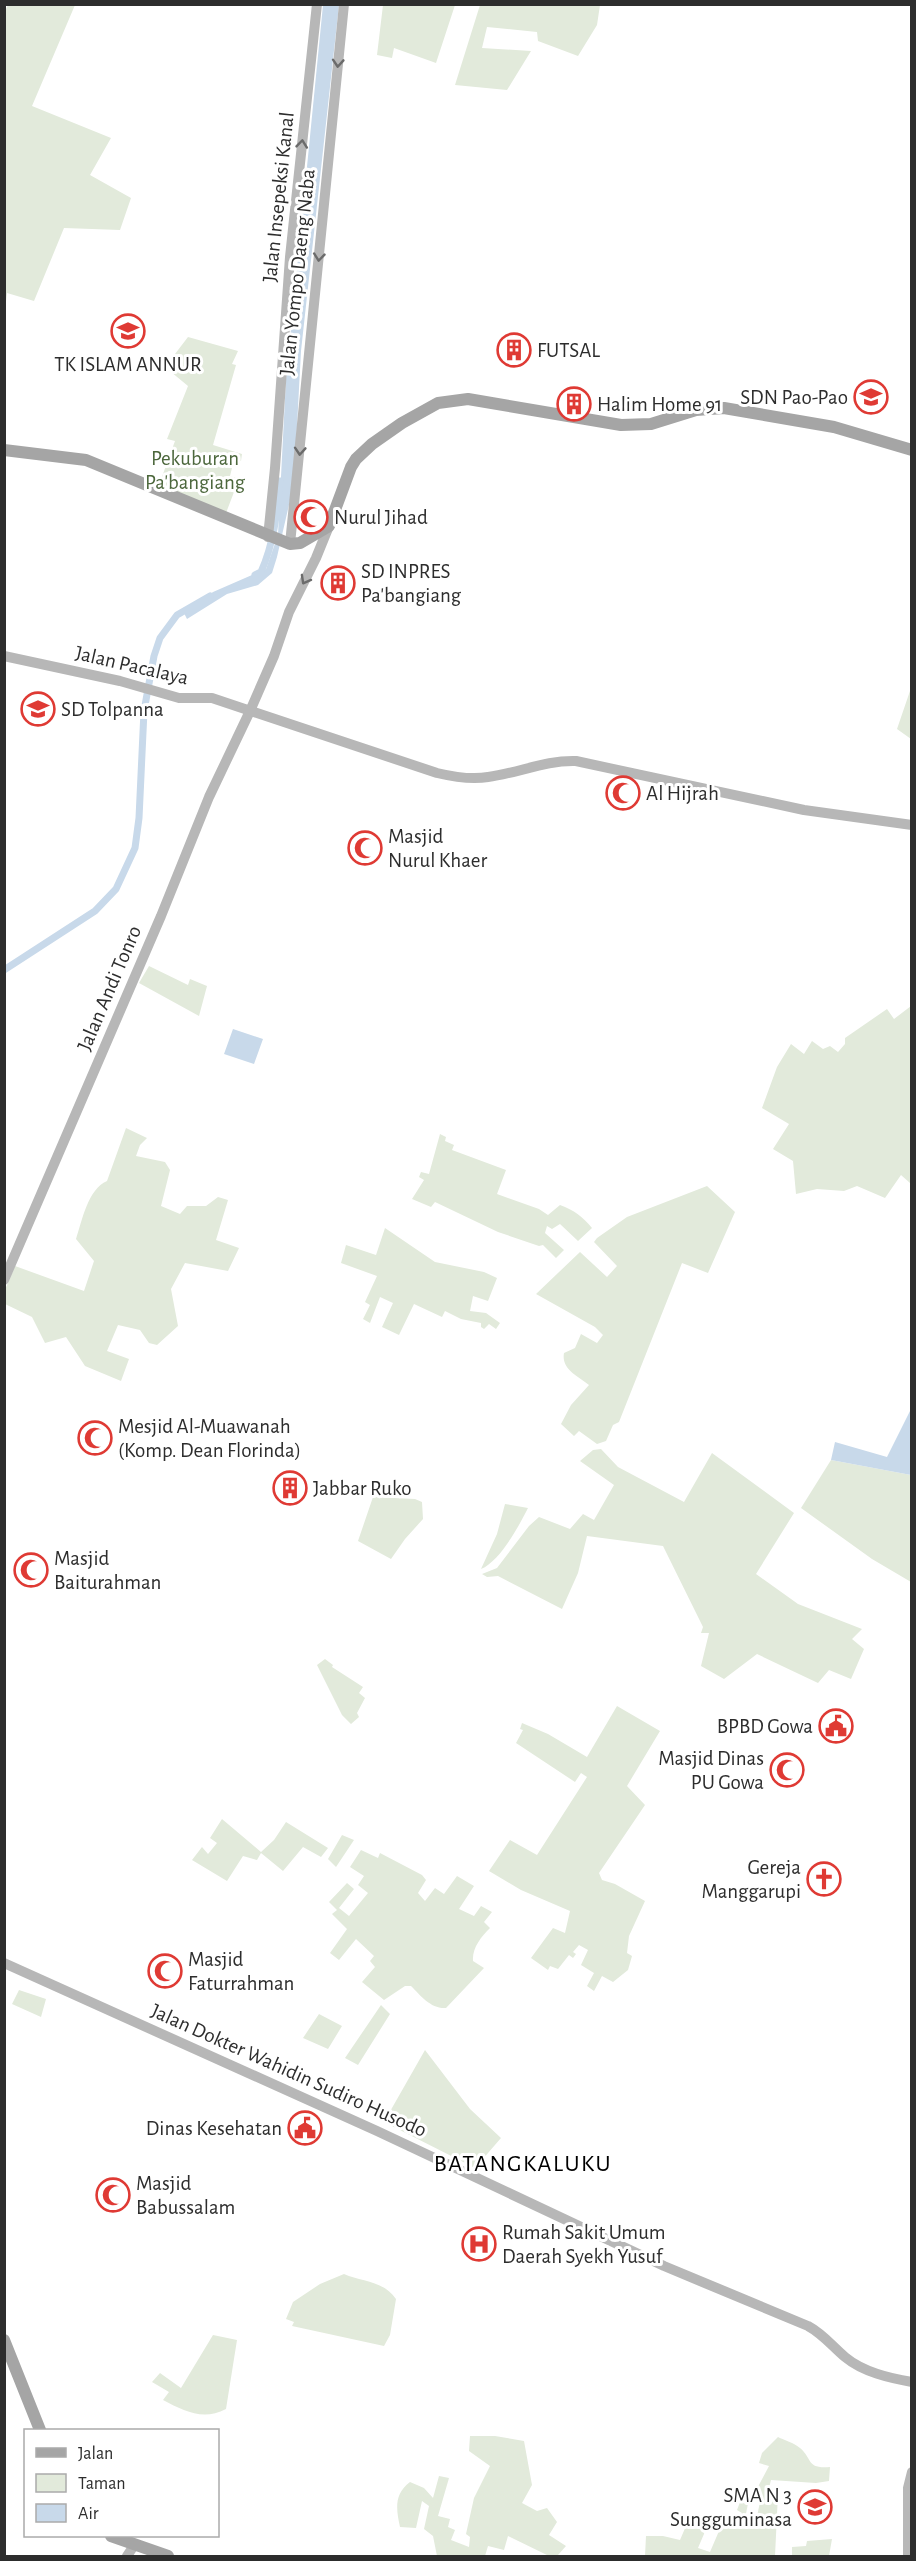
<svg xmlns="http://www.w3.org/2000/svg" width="916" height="2561" font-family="'Alegreya Sans',sans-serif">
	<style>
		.green { fill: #e2eadb }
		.water { fill: #c8d9ea }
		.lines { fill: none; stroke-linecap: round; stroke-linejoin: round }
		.canal { stroke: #c8d9ea; stroke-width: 7 }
		.secondary { stroke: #b7b7b7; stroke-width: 10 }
		.primary { stroke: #a5a5a5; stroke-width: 12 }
		.oneway { stroke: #6b6b6b }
		.labels { text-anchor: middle; stroke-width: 6; stroke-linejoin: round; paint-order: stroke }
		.street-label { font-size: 21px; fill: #2d2d2d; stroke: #fff }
		.poi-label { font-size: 21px; fill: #2d2d2d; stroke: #fff; text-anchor: start }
		.park-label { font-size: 21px; fill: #4c673c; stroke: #fff }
		.quarter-label { font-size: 24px; letter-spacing: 1.5px; fill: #000; stroke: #fff }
	</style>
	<rect width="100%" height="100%" fill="#fff"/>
	<!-- green -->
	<path class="green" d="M 8,5 L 75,5 L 32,106 L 111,138 L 90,175 L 131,198 L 120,230 L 64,228 L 34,301 L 7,293 L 5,310 L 4,13 Z
		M 383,5 L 455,5 L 436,63 L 394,48 L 392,58 L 377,55 Z
		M 480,5 L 480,4 L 600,5 L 597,25 L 578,56 L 538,41 L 537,32 L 487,27 L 482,48 L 531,51 L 507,90 L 455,85 Z
		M 188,337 L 238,351 L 232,364 L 236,365 L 213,445 L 242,454 L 241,461 L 234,460 L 230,476 L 239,479 L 226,513 L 159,485 L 175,441 L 167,439 L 188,386 L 165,367 Z
		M 911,688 L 912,739 L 911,739 L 897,729 Z
		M 149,966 L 188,985 L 190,979 L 207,986 L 199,1016 L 139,983 Z
		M 911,1006 L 911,1181 L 910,1183 L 901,1175 L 885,1198 L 857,1186 L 844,1191 L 817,1189 L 796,1194 L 793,1161 L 773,1149 L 789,1124 L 762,1108 L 777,1067 L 791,1044 L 804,1054 L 812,1041 L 823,1049 L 830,1046 L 838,1052 L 845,1044 L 845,1038 L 887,1009 L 894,1019 Z
		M 126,1128 L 147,1138 L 140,1145 L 136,1156 L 165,1162 L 170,1170 L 161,1206 L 180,1214 L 187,1206 L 206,1206 L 218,1197 L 228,1200 L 216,1240 L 239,1248 L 228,1271 L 185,1263 L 171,1289 L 178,1326 L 157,1345 L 149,1343 L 140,1330 L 118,1325 L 107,1351 L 129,1359 L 121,1381 L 85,1366 L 66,1337 L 45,1343 L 32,1317 L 5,1304 L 4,1292 L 15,1266 L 84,1291 L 94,1261 L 76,1239 C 82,1221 88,1189 107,1181 Z
		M 440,1134 L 446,1137 L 445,1141 L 454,1145 L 452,1150 L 506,1170 L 497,1194 L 539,1209 L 548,1215 L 560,1205 C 574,1210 583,1217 592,1228 L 578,1241 L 560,1224 L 552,1229 L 547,1226 L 545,1233 L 564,1250 L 556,1258 L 543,1245 L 539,1246 L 498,1232 L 435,1202 L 431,1207 L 412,1199 L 424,1180 L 419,1177 L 421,1172 L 429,1174 Z
		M 707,1186 L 735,1212 L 708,1273 L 682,1263 L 619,1422 L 613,1425 L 606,1441 L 597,1444 L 579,1431 L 574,1436 L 561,1424 L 571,1405 L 589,1385 C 578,1376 561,1369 564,1353 L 575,1348 L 581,1334 L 597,1343 L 603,1335 L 595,1327 L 536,1294 L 580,1252 L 607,1277 L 617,1266 L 594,1242 L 597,1238 L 627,1217 Z
		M 385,1228 L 435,1262 L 484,1272 L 497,1278 L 488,1301 L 473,1296 L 470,1311 L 486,1313 L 500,1323 L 496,1329 L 489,1324 L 484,1329 L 481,1327 L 481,1323 L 461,1319 L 445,1311 L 442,1317 L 414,1304 L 399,1335 L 382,1327 L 393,1303 L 380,1297 L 370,1323 L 363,1319 L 370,1305 L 365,1302 L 377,1276 L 341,1263 L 346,1245 L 376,1255 Z
		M 601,1449 L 618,1467 L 684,1502 L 712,1453 L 794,1513 L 756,1574 L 798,1604 L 862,1629 L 852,1639 L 864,1649 L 851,1679 L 829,1670 L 818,1683 L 757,1654 L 724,1679 L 701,1666 L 709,1633 L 701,1633 L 703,1627 L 663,1546 L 587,1536 L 578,1573 L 562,1609 L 498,1576 L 487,1577 L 482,1574 L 497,1568 L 529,1526 L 539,1517 L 570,1529 L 583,1514 L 594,1520 L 614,1485 L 580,1461 L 593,1450 Z
		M 831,1460 L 911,1475 L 911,1582 L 872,1559 L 801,1508 Z
		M 373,1497 L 415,1499 L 422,1502 L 423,1519 L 405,1539 L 391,1559 L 358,1541 Z
		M 505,1504 L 528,1508 C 519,1526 500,1561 481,1569 L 497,1534 Z
		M 325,1659 L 333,1665 L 332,1667 L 363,1687 L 359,1693 L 365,1698 L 357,1713 L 359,1717 L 351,1724 L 342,1715 L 317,1665 Z
		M 617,1706 L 660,1731 L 627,1786 L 645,1805 L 599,1873 L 602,1880 L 615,1884 L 645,1901 L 629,1936 L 627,1953 L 632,1956 L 628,1970 L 613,1982 L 602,1976 L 594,1991 L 587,1986 L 594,1973 L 581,1965 L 588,1950 L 579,1945 L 573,1952 L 576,1954 L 573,1958 L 569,1955 L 558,1969 L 550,1966 L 548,1970 L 531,1958 L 553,1928 L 565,1933 L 570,1911 L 521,1890 L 489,1871 L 510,1840 L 537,1855 L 587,1777 L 581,1773 L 575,1782 L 516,1743 L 523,1730 L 520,1729 L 522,1723 L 548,1734 L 587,1757 Z
		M 222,1819 L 261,1852 L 274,1840 L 286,1822 L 328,1848 L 321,1857 L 303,1847 L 283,1871 L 261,1853 L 257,1860 L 243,1856 L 227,1881 L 192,1860 L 202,1847 L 208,1854 L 217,1843 L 210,1838 Z
		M 342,1835 L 354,1840 L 336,1867 L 328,1859 Z
		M 361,1850 L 378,1858 L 380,1853 L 422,1875 L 426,1880 L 418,1893 L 425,1901 L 435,1888 L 444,1894 L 457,1876 L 474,1886 L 459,1909 L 474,1916 L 481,1906 L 492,1912 L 484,1922 L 490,1928 C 481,1937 472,1948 473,1961 L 484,1968 L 446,2008 C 431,2009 421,1996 411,1986 L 405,1986 L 384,2000 L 362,1982 L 375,1967 L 370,1961 L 374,1956 L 356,1939 L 339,1960 L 330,1953 L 347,1929 L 332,1914 L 337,1910 L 329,1902 L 347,1883 L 354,1889 L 339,1908 L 349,1916 L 368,1893 L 358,1885 L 364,1876 L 350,1867 Z
		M 19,1990 L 46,1999 L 41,2017 L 12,2004 Z
		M 381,2005 L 390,2014 L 358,2065 L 345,2058 Z
		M 319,2014 L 342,2026 L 328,2049 L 303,2038 Z
		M 425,2050 L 470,2109 L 501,2138 L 475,2168 L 384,2122 Z
		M 344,2274 C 361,2282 383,2280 396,2299 L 390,2335 L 384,2346 L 292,2326 L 294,2322 L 286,2319 L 293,2302 L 320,2284 Z
		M 213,2335 L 237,2340 L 226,2409 C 203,2421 184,2411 163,2400 L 169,2392 L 152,2382 L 160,2373 L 181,2388 Z
		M 470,2436 L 495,2436 L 524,2441 L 532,2485 L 522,2503 L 537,2511 L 547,2508 L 557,2522 L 549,2535 L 566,2546 L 558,2555 L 549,2556 L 508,2536 L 504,2550 L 488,2546 L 485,2556 L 437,2556 L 433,2536 L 424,2529 L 429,2506 L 422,2501 L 416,2528 L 400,2527 C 396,2509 394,2494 410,2482 L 424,2488 L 433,2498 L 439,2476 L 449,2478 L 438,2516 L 450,2519 L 448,2527 L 455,2530 L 451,2540 L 469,2547 L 470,2537 L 466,2534 L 474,2498 L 490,2466 L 469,2451 Z
		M 778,2437 C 784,2440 794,2443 800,2448 C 813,2459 806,2469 830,2467 L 829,2481 L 816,2483 L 771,2480 L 768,2492 L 778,2494 L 775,2556 L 645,2556 L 646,2536 L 663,2536 L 680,2540 L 686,2526 L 694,2529 L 696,2518 L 706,2519 L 704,2534 L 698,2548 L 710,2552 L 722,2524 L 735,2528 L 742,2513 L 737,2510 L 740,2502 L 729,2500 L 731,2494 L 749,2498 L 745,2519 L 756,2521 L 760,2502 L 753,2500 L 753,2496 L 769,2466 L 759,2463 L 762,2453 Z
		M 832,2539 L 829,2556 L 792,2556 L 792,2547 L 806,2546 L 807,2541 Z"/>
	<!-- water -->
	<path class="water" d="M 323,5 L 339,5 L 301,351 L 294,483 L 277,557 L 272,573 L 258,585 L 227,594 L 187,619 L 184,613 L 213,592 L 266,569 L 278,535 L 286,379 Z
		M 233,1029 L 263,1039 L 254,1064 L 224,1054 Z
		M 911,1409 L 911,1475 L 831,1460 L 835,1442 L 887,1457 Z"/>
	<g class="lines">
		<!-- canal -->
		<path class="canal" d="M 255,575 L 261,572 C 274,543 277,513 280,481
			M 4,970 L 95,911 L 116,889 L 135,848 L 139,818 L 144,711 L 154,656 L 160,638 L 177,615 L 210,596"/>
		<!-- secondary -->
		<path class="secondary" d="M 268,537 L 275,468 L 290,257 L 317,4
			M 290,544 L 344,4
			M 4,656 L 120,681 L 179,698 L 212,698 L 437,773 C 454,777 471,780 488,777 C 519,773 545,760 576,761 L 804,810 L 912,825
			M 4,1280 L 161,916 L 209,797 L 250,711 L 274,656 L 289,612 L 316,558 L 329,526
			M 4,1963 L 377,2131 L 664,2266 L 808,2326 C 823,2334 832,2346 845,2357 C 863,2372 889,2378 912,2382
			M 127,2556 L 135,2544
			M 908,2556 L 908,2488 L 912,2472"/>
		<!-- primary -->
		<path class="primary" d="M 4,450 L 86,460 L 290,544 L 300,543 L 329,526 L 351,467 L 356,459 L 372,444 L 402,423 L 438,403 L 468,399 L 621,425 L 651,424 L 696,410 L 724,408 L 834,427 L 912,450
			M 4,2340 L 40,2430
			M 111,2536 L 168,2556"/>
	</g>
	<!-- one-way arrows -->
	<defs><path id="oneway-chevron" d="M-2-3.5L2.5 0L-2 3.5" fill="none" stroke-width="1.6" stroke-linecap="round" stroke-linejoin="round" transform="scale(1.5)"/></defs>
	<g class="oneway">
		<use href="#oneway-chevron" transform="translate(338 63) rotate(94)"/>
		<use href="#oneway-chevron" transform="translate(302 144) rotate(-84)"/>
		<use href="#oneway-chevron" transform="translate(319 257) rotate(96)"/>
		<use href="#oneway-chevron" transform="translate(300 451) rotate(94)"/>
		<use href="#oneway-chevron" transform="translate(305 580) rotate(119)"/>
	</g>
	<!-- icons -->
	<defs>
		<symbol id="school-ring" viewBox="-11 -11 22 22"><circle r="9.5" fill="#fff" stroke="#df3a34" stroke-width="1.5"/><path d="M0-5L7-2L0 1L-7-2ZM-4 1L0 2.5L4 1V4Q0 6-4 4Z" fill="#df3a34"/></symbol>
		<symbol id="building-ring" viewBox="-11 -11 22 22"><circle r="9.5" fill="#fff" stroke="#df3a34" stroke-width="1.5"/><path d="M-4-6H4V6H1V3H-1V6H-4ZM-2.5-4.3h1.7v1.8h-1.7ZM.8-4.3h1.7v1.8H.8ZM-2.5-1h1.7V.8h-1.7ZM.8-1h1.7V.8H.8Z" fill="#df3a34"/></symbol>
		<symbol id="mosque-ring" viewBox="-11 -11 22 22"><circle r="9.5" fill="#fff" stroke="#df3a34" stroke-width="1.5"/><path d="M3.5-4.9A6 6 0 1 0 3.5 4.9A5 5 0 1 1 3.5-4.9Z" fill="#df3a34"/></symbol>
		<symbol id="civic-ring" viewBox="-11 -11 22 22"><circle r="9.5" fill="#fff" stroke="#df3a34" stroke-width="1.5"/><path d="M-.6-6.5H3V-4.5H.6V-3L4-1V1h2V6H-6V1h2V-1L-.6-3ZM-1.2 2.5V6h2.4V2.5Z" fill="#df3a34"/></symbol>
		<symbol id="church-ring" viewBox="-11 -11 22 22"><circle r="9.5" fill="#fff" stroke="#df3a34" stroke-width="1.5"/><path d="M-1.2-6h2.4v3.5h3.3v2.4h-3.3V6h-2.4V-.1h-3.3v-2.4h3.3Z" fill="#df3a34"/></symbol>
		<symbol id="hospital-ring" viewBox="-11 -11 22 22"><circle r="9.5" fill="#fff" stroke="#df3a34" stroke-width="1.5"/><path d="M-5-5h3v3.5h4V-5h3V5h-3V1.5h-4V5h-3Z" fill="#df3a34"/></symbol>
	</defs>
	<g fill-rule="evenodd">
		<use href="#school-ring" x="109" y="312" width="38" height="38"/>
		<use href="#building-ring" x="495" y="331" width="38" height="38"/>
		<use href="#school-ring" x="852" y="378" width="38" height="38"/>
		<use href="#building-ring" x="555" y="385" width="38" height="38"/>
		<use href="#mosque-ring" x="292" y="498" width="38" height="38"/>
		<use href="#building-ring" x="319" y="564" width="38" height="38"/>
		<use href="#school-ring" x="19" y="690" width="38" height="38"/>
		<use href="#mosque-ring" x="604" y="774" width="38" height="38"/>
		<use href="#mosque-ring" x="346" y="829" width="38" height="38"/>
		<use href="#mosque-ring" x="76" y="1419" width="38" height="38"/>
		<use href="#building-ring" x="271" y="1469" width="38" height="38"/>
		<use href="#mosque-ring" x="12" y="1551" width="38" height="38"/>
		<use href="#civic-ring" x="817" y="1707" width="38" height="38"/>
		<use href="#mosque-ring" x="768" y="1751" width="38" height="38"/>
		<use href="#church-ring" x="805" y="1860" width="38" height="38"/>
		<use href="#mosque-ring" x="146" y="1952" width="38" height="38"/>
		<use href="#civic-ring" x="286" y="2109" width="38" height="38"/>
		<use href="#mosque-ring" x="94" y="2176" width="38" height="38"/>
		<use href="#hospital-ring" x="460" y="2225" width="38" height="38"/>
		<use href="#school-ring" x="796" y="2488" width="38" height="38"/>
	</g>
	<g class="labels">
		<!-- street labels -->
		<g class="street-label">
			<text transform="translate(278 197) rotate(-84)" y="7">Jalan Insepeksi Kanal</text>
			<text transform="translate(297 272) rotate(-84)" y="7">Jalan Yompo Daeng Naba</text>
			<text transform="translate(132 665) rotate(13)" y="7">Jalan Pacalaya</text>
			<text transform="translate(109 988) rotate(-67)" y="7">Jalan Andi Tonro</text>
			<text transform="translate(289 2070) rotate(24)" y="7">Jalan Dokter Wahidin Sudiro Husodo</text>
		</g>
		<!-- poi labels -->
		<g class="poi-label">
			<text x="537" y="357">FUTSAL</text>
			<text x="128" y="371" text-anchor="middle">TK ISLAM ANNUR</text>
			<text x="848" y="404" text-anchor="end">SDN Pao-Pao</text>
			<text x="597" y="411">Halim Home 91</text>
			<text x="334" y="524">Nurul Jihad</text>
			<text x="361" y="578">SD INPRES<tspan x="361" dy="24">Pa'bangiang</tspan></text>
			<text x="61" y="716">SD Tolpanna</text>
			<text x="646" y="800">Al Hijrah</text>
			<text x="388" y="843">Masjid<tspan x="388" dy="24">Nurul Khaer</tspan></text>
			<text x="118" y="1433">Mesjid Al-Muawanah<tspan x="118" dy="24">(Komp. Dean Florinda)</tspan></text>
			<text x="313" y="1495">Jabbar Ruko</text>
			<text x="54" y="1565">Masjid<tspan x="54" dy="24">Baiturahman</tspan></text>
			<text x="813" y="1733" text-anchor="end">BPBD Gowa</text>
			<text x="764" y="1765" text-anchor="end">Masjid Dinas<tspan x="764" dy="24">PU Gowa</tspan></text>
			<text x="801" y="1874" text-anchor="end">Gereja<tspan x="801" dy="24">Manggarupi</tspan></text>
			<text x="188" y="1966">Masjid<tspan x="188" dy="24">Faturrahman</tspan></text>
			<text x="282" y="2135" text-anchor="end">Dinas Kesehatan</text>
			<text x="136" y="2190">Masjid<tspan x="136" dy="24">Babussalam</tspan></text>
			<text x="502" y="2239">Rumah Sakit Umum<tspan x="502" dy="24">Daerah Syekh Yusuf</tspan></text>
			<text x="792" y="2502" text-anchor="end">SMA N 3<tspan x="792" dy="24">Sungguminasa</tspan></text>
		</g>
		<!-- park labels -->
		<g class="park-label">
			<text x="195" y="465">Pekuburan<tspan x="195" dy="24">Pa'bangiang</tspan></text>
		</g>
		<!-- quarter labels -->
		<g class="quarter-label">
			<text x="523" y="2171">BATANGKALUKU</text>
		</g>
	</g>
	<!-- border -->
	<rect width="916" height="2561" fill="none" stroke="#2d2d2d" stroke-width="12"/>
	<!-- legend -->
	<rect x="24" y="2429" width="195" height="108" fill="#ffffff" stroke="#ababab" stroke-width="1.5"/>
	<rect x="36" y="2448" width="30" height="9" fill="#a5a5a5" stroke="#ababab" stroke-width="1.5"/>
	<text x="78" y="2459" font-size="18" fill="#2d2d2d">Jalan</text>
	<rect x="36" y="2474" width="30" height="18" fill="#e2eadb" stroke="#ababab" stroke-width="1.5"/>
	<text x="78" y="2489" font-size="18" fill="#2d2d2d">Taman</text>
	<rect x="36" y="2504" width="30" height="18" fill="#c8d9ea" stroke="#ababab" stroke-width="1.5"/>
	<text x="78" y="2519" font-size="18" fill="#2d2d2d">Air</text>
</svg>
